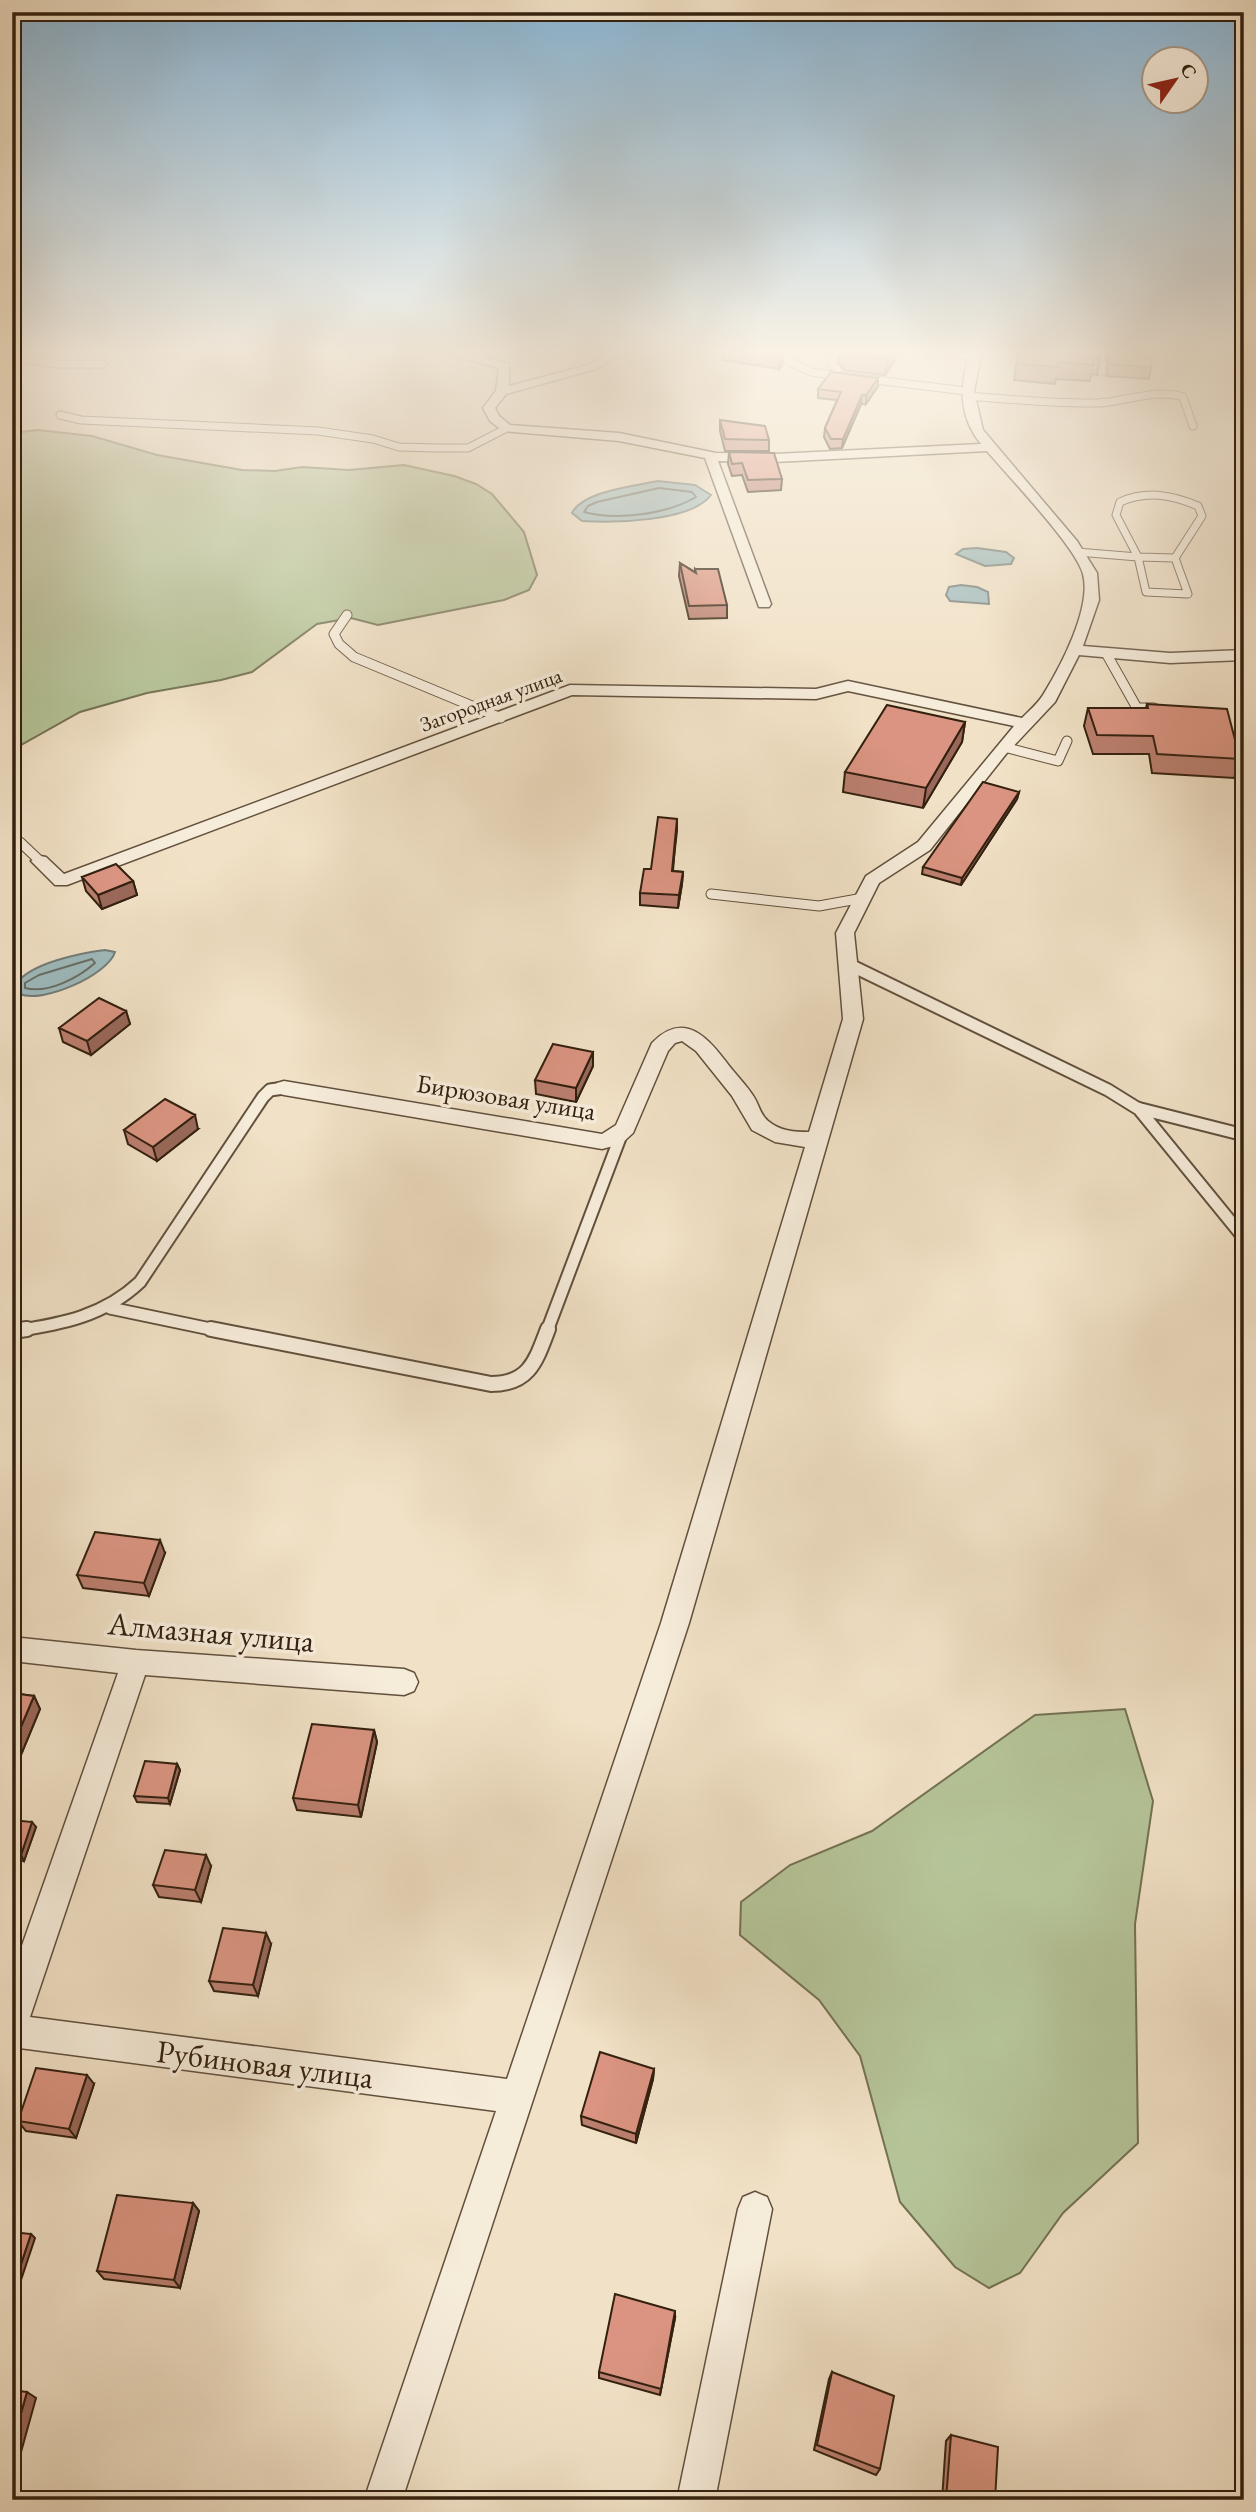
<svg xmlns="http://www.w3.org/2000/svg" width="1256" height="2512" font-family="'EB Garamond',serif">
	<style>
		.green { fill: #b5c498; stroke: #747254; stroke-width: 2 }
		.water { fill: #9ebbbe; stroke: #737d78; stroke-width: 2 }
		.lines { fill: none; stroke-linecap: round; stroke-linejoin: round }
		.shore { stroke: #686e66; stroke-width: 2 }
		.service-far3-casing { stroke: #62503d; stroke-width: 9 }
		.service-far2-casing { stroke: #62503d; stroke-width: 11 }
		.service-far1-casing { stroke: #62503d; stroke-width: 15 }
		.service-casing { stroke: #62503d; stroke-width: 18 }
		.minor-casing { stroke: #62503d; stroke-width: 3 }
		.service-far3 { stroke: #f6ecda; stroke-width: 7 }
		.service-far2 { stroke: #f6ecda; stroke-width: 9 }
		.service-far1 { stroke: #f6ecda; stroke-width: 11 }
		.service { stroke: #f6ecda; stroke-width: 14 }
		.minor { fill: #f6ecda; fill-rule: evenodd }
		.wall { fill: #bb7f6f; stroke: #33200f; stroke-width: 2 }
		.shaded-wall { fill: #99685a; stroke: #33200f; stroke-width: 2 }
		.building { fill: #da9481; stroke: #33200f; stroke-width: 2 }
		.labels { text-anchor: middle; stroke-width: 7; stroke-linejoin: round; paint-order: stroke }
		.far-street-label { font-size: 21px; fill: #33200f; stroke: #f6ecda }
		.street-label { font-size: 26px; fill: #33200f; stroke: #f6ecda }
		.near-street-label { font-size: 32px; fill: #33200f; stroke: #f6ecda }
	</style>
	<rect width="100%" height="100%" fill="#f1e1c6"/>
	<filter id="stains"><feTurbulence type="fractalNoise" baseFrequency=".00286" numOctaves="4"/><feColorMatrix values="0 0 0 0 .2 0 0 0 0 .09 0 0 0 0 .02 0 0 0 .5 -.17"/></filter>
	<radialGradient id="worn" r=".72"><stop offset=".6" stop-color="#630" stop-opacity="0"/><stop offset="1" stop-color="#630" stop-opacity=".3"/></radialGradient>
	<!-- green -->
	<path class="green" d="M 38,430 L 92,436 L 157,455 L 242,470 L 275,471 L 302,467 L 349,470 L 404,465 L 454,476 L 476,484 L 492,494 L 524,532 L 537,575 L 529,590 L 504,600 L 378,625 L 351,618 L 317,624 L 252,672 L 221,680 L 147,693 L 80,712 L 12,750 L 12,433 Z
		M 1125,1709 L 1153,1801 L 1135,1924 L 1138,2143 L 1063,2213 L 1020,2273 L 989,2288 L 955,2267 L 900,2202 L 860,2056 L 819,2000 L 740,1935 L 741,1902 L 790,1865 L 872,1831 L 1035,1715 Z"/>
	<!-- water -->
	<path class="water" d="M 658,481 L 695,485 L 711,495 C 691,522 613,523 582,521 L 572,513 C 583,491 635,486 658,481 Z
		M 977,548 L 1006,552 L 1014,558 L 1011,564 L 985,566 L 956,554 L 963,549 Z
		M 961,585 L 977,587 L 988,592 L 989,604 L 950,601 L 946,595 L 949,587 Z
		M 105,950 L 115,952 C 108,975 42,1004 20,994 L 16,984 C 30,963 81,953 105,950 Z"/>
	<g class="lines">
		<!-- shore -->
		<path class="shore" d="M 659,488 L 692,492 L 696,497 C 667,514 617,521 584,512 L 588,506 L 597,502 Z
			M 92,959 L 95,963 C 78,978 48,994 25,988 L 25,983 L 39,975 Z"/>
		<defs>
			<path id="service-far3" d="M 770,352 L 811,372 L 834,375
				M 836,352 L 831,364 L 838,369 L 834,375 L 966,391
				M 930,352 L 975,357
				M 1102,352 L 1102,372
				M 12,357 L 56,364 L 103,364
				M 967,396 C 1010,399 1054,404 1097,403 C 1126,402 1155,388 1183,397 L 1193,426
				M 60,415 L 81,420 L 318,431 L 373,439 L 399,447 L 436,448 L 468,448 L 507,428
				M 1077,552 L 1138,557
				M 1138,557 L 1175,558
				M 1138,557 L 1146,592 L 1188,594 L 1175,558
				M 1138,557 L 1116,515 L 1120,502 C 1147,490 1172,495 1198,506 L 1202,516 L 1175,558"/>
			<path id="service-far2" d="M 347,615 L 334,634 L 339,644 L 354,657 L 501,718
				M 1106,653 L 1137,708 L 1154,708
				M 1004,747 L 1058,761 L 1067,741
				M 12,845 L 20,842 L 40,861
				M 711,894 L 819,906 L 863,898"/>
			<path id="service-far1" d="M 848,964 L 1108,1090 L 1137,1108 L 1244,1135
				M 1138,1108 L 1244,1238
				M 110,1308 L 220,1331
				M 15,1331 C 62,1324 104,1316 140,1282 L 263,1097 L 270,1090 L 284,1088
				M 547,1331 L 621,1135"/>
			<path id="service" d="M 211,1329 L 491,1384 C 530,1384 536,1360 548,1329
				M 12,1331 L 27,1329"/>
			<path id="minor" d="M 447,352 L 464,352 L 509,364 L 509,386 L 588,365 L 613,352 L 626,352 L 596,369 L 506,394 L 495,408 L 499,416 L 510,425 L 619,433 L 716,453 L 775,454 L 981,444 C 958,416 959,384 971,352 L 982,352 L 974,391 L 983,430 L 1077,541 L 1097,573 L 1099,600 L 1083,646 L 1170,653 L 1244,650 L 1244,660 L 1170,663 L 1079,655 L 1055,702 L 1006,754 L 930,850 L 879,883 L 854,933 L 863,1019 L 689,1623 L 402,2500 L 364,2500 L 496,2111 L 12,2047 L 12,1974 L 118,1673 L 12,1661 L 12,1637 L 136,1650 L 404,1669 L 414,1673 L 418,1682 L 414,1691 L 404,1695 L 145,1675 L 30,2017 L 507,2079 L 661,1623 L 805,1147 L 775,1142 L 752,1130 L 732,1096 L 696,1051 L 682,1041 L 675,1043 L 668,1051 L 633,1133 L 621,1144 L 602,1149 L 284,1095 L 277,1093 L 274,1088 L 277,1083 L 284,1081 L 602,1134 L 616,1125 L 652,1043 C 685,1009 709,1039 730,1067 C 738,1077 747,1086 754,1097 C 759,1105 760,1114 768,1121 C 780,1131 794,1132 809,1132 L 843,1019 L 836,933 L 866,876 L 918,842 L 1014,726 L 848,691 L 816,699 L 572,695 L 67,885 L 55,885 L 31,861 L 40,856 L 46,857 L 64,874 L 570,685 L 816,689 L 848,681 L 1022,718 C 1029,711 1038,703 1043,695 C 1061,666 1092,607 1083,574 C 1076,547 1008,476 987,451 L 775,462 L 718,461 L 771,604 L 769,607 L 759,607 L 705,458 L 619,441 L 503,431 L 490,421 L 483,408 L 496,391 L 499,368 L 448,354 Z
				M 755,2192 L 767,2197 L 772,2209 L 715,2500 L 677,2500 L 738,2209 L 743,2197 Z"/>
		</defs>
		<!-- service-far3 casing -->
		<use href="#service-far3" class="service-far3-casing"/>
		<!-- service-far2 casing -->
		<use href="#service-far2" class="service-far2-casing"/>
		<!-- service-far1 casing -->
		<use href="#service-far1" class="service-far1-casing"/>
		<!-- service casing -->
		<use href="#service" class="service-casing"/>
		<!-- minor casing -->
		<use href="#minor" class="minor-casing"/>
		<!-- service-far3 -->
		<use href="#service-far3" class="service-far3"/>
		<!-- service-far2 -->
		<use href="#service-far2" class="service-far2"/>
		<!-- service-far1 -->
		<use href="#service-far1" class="service-far1"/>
		<!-- service -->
		<use href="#service" class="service"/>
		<!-- minor -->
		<use href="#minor" class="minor"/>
	</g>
	<!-- wall -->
	<path class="wall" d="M 723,352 L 783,352 L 782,365 L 779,369 L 722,360 Z
		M 839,352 L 896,352 L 895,360 L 885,375 L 844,370 L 839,362 Z
		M 1018,352 L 1100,358 L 1097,375 L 1091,374 L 1090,381 L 1056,379 L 1055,384 L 1014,380 Z
		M 1108,352 L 1152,352 L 1151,368 L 1149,379 L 1107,376 Z
		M 878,378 L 878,386 L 866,404 L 861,404 L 842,448 L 830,449 L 824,437 L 825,428 L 837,400 L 818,398 L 818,389 Z
		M 720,420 L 769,440 L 769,451 L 725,451 L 720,431 Z
		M 729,452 L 782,479 L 781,490 L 748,492 L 742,475 L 732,476 L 728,464 Z
		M 680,563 L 695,572 L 695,569 L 727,605 L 727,618 L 689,619 L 679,576 Z
		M 1147,704 L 1240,759 L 1234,778 L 1152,773 L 1149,754 L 1093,754 L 1084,726 L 1088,708 L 1146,708 Z
		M 965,722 L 962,742 L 923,808 L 843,792 L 845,772 Z
		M 1019,792 L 1017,799 L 961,885 L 922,874 L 923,867 Z
		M 677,819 L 673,871 L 683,872 L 682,884 L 678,908 L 640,905 L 640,893 Z
		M 82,877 L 133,881 L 137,895 L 102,909 L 86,891 Z
		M 126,1011 L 130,1024 L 91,1055 L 63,1042 L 59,1028 Z
		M 593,1052 L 593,1066 L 576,1102 L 536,1094 L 535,1080 Z
		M 198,1129 L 157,1161 L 128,1144 L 124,1130 Z
		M 165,1553 L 149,1596 L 83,1588 L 77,1575 Z
		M 12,1693 L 34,1696 L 40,1709 L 18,1762 L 12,1762 Z
		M 374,1730 L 377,1742 L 361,1817 L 297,1810 L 293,1798 Z
		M 177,1764 L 180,1770 L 170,1804 L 137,1802 L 134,1796 Z
		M 12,1820 L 36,1827 L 24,1861 L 12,1860 Z
		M 211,1866 L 201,1902 L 159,1897 L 153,1885 Z
		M 271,1944 L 258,1996 L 214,1991 L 209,1981 Z
		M 654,2069 L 653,2079 L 636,2143 L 582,2125 L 581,2116 Z
		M 94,2084 L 76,2138 L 26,2131 L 18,2121 Z
		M 193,2203 L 199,2211 L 180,2288 L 104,2279 L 97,2271 Z
		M 675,2318 L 660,2395 L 599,2378 L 599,2372 Z
		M 832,2372 L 880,2469 L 876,2475 L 814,2450 L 829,2379 Z
		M 951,2435 L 995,2500 L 942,2500 L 946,2441 Z"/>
	<!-- shaded-wall -->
	<path class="shaded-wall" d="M 782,352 L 783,352 L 782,365 L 779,369 L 780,355 Z
		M 892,352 L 896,352 L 895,360 L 885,375 L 887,359 Z
		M 878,378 L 878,386 L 866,404 L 866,395 Z
		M 862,395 L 861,404 L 842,448 L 843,439 Z
		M 965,722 L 962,742 L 923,808 L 926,788 Z
		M 1019,792 L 1017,799 L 961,885 L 962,878 Z
		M 677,819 L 677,831 L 671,883 L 672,871 Z
		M 683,872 L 682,884 L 678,908 L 679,895 Z
		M 133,881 L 137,895 L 102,909 L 98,895 Z
		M 126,1011 L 130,1024 L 91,1055 L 87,1041 Z
		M 593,1052 L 593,1066 L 576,1102 L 576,1088 Z
		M 195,1115 L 198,1129 L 157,1161 L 153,1147 Z
		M 160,1540 L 165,1553 L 149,1596 L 144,1583 Z
		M 34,1696 L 40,1709 L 18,1762 L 12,1752 L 12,1748 Z
		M 374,1730 L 377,1742 L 361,1817 L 358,1805 Z
		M 177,1764 L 180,1770 L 170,1804 L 168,1798 Z
		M 32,1822 L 36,1827 L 24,1861 L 21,1855 Z
		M 206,1855 L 211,1866 L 201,1902 L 195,1890 Z
		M 266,1933 L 271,1944 L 258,1996 L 253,1985 Z
		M 654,2069 L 653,2079 L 636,2143 L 636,2134 Z
		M 87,2075 L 94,2084 L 76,2138 L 69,2129 Z
		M 193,2203 L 199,2211 L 180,2288 L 174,2280 Z
		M 31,2234 L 35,2238 L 19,2286 L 15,2282 Z
		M 675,2311 L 675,2318 L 660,2395 L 661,2389 Z
		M 27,2392 L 36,2398 L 13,2481 L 12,2445 Z"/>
	<!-- building -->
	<path class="building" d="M 761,352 L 782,352 L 780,355 Z
		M 844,352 L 892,352 L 887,359 L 845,354 Z
		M 1018,352 L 1100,352 L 1100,358 L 1094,358 L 1093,365 L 1058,362 L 1058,367 L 1017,364 Z
		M 1109,352 L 1152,352 L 1151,368 L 1109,364 Z
		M 831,372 L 878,378 L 866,395 L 862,395 L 843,439 L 831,439 L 825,428 L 841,392 L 818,389 Z
		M 720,420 L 765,426 L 769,440 L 725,439 Z
		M 729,452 L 774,453 L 782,479 L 748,480 L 742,463 L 732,464 Z
		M 680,563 L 696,573 L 695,569 L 718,569 L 727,605 L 689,606 Z
		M 1147,704 L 1227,709 L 1240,759 L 1157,754 L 1153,736 L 1097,735 L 1088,708 L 1148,708 Z
		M 887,705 L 965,722 L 926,788 L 845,772 Z
		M 983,782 L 1019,792 L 962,878 L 923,867 Z
		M 658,817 L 677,819 L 672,871 L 683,872 L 679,895 L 640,893 L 644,869 L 651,869 Z
		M 116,864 L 133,881 L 98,895 L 82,877 Z
		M 99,998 L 126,1011 L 87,1041 L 59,1028 Z
		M 553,1044 L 593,1052 L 576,1088 L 535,1080 Z
		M 165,1099 L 195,1115 L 153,1147 L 124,1130 Z
		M 95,1532 L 160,1540 L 144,1583 L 77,1575 Z
		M 12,1693 L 34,1696 L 12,1748 Z
		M 312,1724 L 374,1730 L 358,1805 L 293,1798 Z
		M 145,1761 L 177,1764 L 168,1798 L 134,1796 Z
		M 12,1820 L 32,1822 L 21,1855 L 12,1854 Z
		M 165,1850 L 206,1855 L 195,1890 L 153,1885 Z
		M 223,1928 L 266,1933 L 253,1985 L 209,1981 Z
		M 600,2052 L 654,2069 L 636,2134 L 581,2116 Z
		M 36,2068 L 87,2075 L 69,2129 L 18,2121 Z
		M 117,2195 L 193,2203 L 174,2280 L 97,2271 Z
		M 12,2232 L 31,2234 L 15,2282 L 12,2282 Z
		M 615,2294 L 675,2311 L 661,2389 L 599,2372 Z
		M 832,2372 L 894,2396 L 880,2469 L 817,2445 Z
		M 12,2390 L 27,2392 L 12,2445 Z
		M 951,2435 L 998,2447 L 995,2500 L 946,2500 Z"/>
	<!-- sky -->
	<linearGradient id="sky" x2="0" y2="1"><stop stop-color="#8ab7d7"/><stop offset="0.5" stop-color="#f9f2e5"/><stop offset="1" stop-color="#f9f2e5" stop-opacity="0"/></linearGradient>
	<rect width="1256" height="703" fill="url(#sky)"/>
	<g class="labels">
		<!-- far-street labels -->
		<g class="far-street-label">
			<text transform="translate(491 700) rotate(-20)" y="7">Загородная улица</text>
		</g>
		<!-- street labels -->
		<g class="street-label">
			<text transform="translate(506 1097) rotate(9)" y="9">Бирюзовая улица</text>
		</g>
		<!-- near-street labels -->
		<g class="near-street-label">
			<text transform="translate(211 1632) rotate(5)" y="11">Алмазная улица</text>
			<text transform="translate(265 2064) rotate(7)" y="11">Рубиновая улица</text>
		</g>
	</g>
	<!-- margin -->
	<rect width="1256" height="2512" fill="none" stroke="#f1e1c6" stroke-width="42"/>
	<rect x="14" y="14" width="1228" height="2484" fill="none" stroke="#33200f" stroke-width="3.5"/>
	<rect x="21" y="21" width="1214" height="2470" fill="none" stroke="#33200f" stroke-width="2"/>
	<!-- north arrow -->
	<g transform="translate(1175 80) rotate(56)"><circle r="33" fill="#f6ecda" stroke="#a89a89" stroke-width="2"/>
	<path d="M0-5L12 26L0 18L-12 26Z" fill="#8f2418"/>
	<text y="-10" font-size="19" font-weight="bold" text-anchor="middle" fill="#33200f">С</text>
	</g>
	<rect width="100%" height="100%" filter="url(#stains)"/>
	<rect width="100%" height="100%" fill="url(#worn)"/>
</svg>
